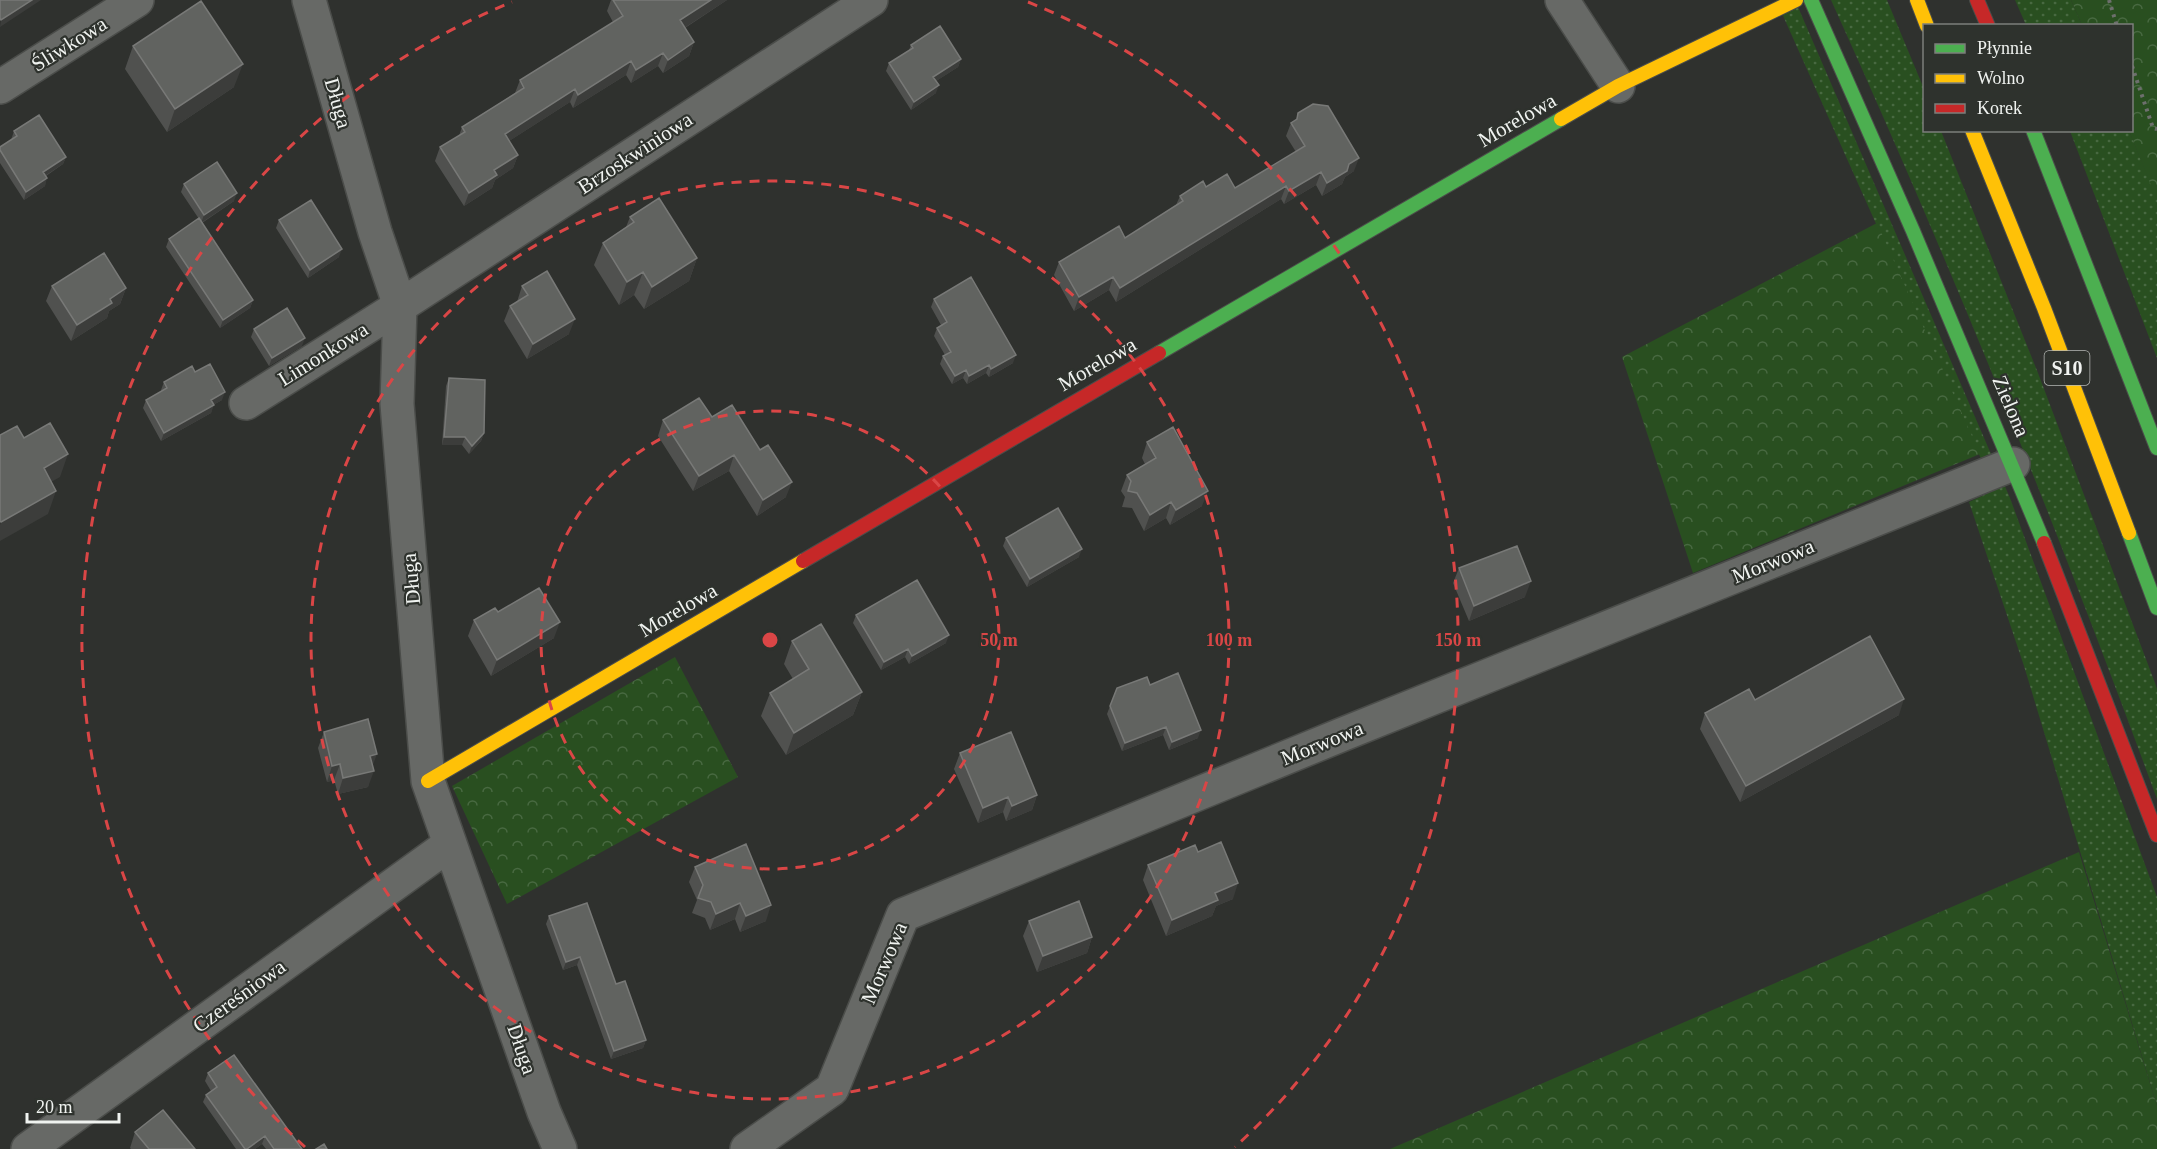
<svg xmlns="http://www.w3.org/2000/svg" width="2157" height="1149" font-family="'Times New Roman',serif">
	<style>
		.grass { fill: url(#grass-dots) }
		.forest { fill: url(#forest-crowns) }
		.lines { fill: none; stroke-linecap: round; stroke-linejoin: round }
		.street-casing { stroke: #4b4d4a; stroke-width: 36 }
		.fast-casing { stroke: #4b4d4a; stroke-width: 16 }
		.slow-casing { stroke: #4b4d4a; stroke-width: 16 }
		.jam-casing { stroke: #4b4d4a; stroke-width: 16 }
		.path { stroke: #6d6f6d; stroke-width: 4; stroke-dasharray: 3 4.5; stroke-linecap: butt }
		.street { stroke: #676966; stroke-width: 33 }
		.fast { stroke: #4caf50; stroke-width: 14 }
		.slow { stroke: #ffc107; stroke-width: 14 }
		.jam { stroke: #c62828; stroke-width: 14 }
		.wall { fill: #50514f }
		.shaded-wall { fill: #3c3d3b }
		.building { fill: #616360; stroke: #787977; stroke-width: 1.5 }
		.ring { fill: none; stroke: #da4646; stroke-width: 3; stroke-dasharray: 10 8 }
		.labels { text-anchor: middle; stroke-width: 4.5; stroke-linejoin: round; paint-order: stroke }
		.shield { fill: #2e322d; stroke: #b6b9b6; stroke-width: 1.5 }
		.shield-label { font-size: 20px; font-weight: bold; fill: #f0f3f0 }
		.street-label { font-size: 21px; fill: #f0f3f0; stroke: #2e322d }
		.centre { fill: #da4646; stroke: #2e322d; stroke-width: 3 }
		.ring-label { font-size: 18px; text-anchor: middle; font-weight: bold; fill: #da4646; stroke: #2e322d; stroke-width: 4.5; stroke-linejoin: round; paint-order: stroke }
	</style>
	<defs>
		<pattern id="grass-dots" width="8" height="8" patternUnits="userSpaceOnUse" patternTransform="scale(1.5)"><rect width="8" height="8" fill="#294f20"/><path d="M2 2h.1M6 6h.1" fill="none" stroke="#486941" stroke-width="1.8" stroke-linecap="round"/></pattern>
		<pattern id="forest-crowns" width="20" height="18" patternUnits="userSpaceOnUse" patternTransform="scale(1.5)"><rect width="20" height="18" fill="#294f20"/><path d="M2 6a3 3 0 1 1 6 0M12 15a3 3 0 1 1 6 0" fill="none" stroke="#486941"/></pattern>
	</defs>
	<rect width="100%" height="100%" fill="#2f312e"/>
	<!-- grass -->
	<path class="grass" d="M 1776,0 L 1795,0 L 2010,498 L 2157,897 L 2157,1106 L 2024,666 L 1969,502 L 1995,490 Z
		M 1831,0 L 1887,0 L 1924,89 L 1924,130 L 1941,131 L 2038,373 L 2155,683 L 2157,689 L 2157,799 C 2058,529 1950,262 1831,0 Z
		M 2015,0 L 2071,0 L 2082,25 L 2026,25 Z
		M 2070,131 L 2129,131 L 2157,198 L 2157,358 Z"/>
	<!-- forest -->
	<path class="forest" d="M 2071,0 L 2157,0 L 2157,200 L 2129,131 L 2132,130 L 2132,26 L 2082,25 Z
		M 1877,223 L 1980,454 L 1693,573 L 1622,357 Z
		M 675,657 L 738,777 L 507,904 L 452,786 Z
		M 2079,852 L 2157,1106 L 2157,1149 L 1390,1149 Z"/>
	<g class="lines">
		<defs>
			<path id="street" d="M 309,0 L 375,232 L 400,306 L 397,404 L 428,781 L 544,1112 L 560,1149
				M 1562,0 L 1618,86
				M 0,87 L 137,0
				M 246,403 L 400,306 L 871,0
				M 28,1149 L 450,844
				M 747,1149 L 832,1089 L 903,915 L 1341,735 L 2013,464"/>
			<path id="fast" d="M 1811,0 L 1913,231 L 2044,543
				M 2033,130 L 2157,448
				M 1159,353 L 1561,119
				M 2129,533 L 2157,608"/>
			<path id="slow" d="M 1917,0 L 1927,26
				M 1561,119 L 1618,86 L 1796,0
				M 1972,130 L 2044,308 L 2129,533
				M 428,781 L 803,561"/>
			<path id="jam" d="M 1977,0 L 1988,26
				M 2044,543 L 2157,835
				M 803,561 L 1159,353"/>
		</defs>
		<!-- street casing -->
		<use href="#street" class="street-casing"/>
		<!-- fast casing -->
		<use href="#fast" class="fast-casing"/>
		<!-- slow casing -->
		<use href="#slow" class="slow-casing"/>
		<!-- jam casing -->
		<use href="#jam" class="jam-casing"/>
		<!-- path -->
		<path class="path" d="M 2109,0 L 2117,26
			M 2132,66 L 2153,128 L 2157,129"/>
		<!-- street -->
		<use href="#street" class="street"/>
		<!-- fast -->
		<use href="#fast" class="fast"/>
		<!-- slow -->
		<use href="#slow" class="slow"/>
		<!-- jam -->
		<use href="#jam" class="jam"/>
	</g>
	<!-- wall -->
	<path class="wall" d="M 611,0 L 727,0 L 685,28 L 694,42 L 689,56 L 663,73 L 658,66 L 631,83 L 626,75 L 573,108 L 570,102 L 509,141 L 518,155 L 513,168 L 495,180 L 492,188 L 464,206 L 435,161 L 440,147 L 459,136 L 462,127 L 515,93 L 520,80 L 613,22 L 607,11 Z
		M 911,45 L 961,59 L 958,67 L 936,81 L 936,93 L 911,110 L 886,71 L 889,63 L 909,50 Z
		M 133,46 L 234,87 L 167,132 L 125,69 Z
		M 1298,113 L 1354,171 L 1345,177 L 1342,184 L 1322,196 L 1316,185 L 1284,204 L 1281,199 L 1116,302 L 1109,290 L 1074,311 L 1054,275 L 1059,262 L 1125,238 L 1176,205 L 1180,196 L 1206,187 L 1235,188 L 1296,152 L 1286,136 L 1291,123 L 1296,120 Z
		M 14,131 L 66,157 L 63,164 L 46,176 L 45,186 L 24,200 L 0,163 L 0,147 L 11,140 Z
		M 184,184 L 234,201 L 202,223 L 253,300 L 250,308 L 220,328 L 166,247 L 169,239 L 199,219 L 181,192 Z
		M 630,217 L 697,258 L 689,281 L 644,309 L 634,295 L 619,305 L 594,265 L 603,243 L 626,227 Z
		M 279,220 L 339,257 L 308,278 L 276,228 Z
		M 52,286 L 126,288 L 120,304 L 109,311 L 107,318 L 71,341 L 46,301 Z
		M 522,286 L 569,334 L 527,359 L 504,321 L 510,306 L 517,302 Z
		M 934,299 L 1013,363 L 989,377 L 986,373 L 967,384 L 963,378 L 952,384 L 940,364 L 943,356 L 945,355 L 934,336 L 937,328 L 941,325 L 931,307 Z
		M 254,329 L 302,346 L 269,366 L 251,337 Z
		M 195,372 L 222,400 L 213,405 L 211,413 L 161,441 L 143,408 L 146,400 L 162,391 L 161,390 L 164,382 Z
		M 449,378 L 484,433 L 481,441 L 469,454 L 462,445 L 442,445 L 446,386 Z
		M 712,417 L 786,497 L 757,516 L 729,471 L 693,491 L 658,436 L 663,420 Z
		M 1147,442 L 1202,506 L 1170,525 L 1166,518 L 1144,531 L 1132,508 L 1122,507 L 1125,497 L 1121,491 L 1127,475 L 1145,464 L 1142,458 Z
		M 1006,538 L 1079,557 L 1027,587 L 1003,546 Z
		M 1459,568 L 1525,597 L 1469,621 L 1453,583 Z
		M 498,612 L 554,638 L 491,676 L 468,636 L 474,620 Z
		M 856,615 L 946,643 L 909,664 L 905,657 L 881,670 L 853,623 Z
		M 792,641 L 862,692 L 853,715 L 786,755 L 761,716 L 770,693 L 793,679 L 784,664 Z
		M 1150,685 L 1198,738 L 1169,750 L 1163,735 L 1122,751 L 1107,714 L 1110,706 Z
		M 1755,700 L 1899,715 L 1740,802 L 1700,729 L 1705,713 Z
		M 324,732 L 372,766 L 368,787 L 338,794 L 334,780 L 327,782 L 318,748 Z
		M 960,753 L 1037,795 L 1032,810 L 1006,821 L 1003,812 L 978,823 L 954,769 Z
		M 1198,852 L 1233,899 L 1216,906 L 1212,916 L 1166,936 L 1143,880 L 1148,865 Z
		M 695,867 L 766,921 L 740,932 L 735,919 L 710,930 L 705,918 L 692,913 L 697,900 L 689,882 Z
		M 549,916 L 616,984 L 646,1040 L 643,1048 L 611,1059 L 577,965 L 563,970 L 546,924 Z
		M 1029,921 L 1092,937 L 1087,953 L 1037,972 L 1023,936 Z
		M 208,1073 L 302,1149 L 266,1149 L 262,1144 L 255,1149 L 236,1149 L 203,1102 L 206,1095 L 211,1091 L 205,1081 Z
		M 135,1132 L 195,1149 L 131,1149 L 130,1148 Z"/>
	<!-- shaded-wall -->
	<path class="shaded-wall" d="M 32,0 L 41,0 L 0,27 L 1,20 Z
		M 711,0 L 727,0 L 675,34 L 680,20 Z
		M 694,42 L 689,56 L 663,73 L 668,60 Z
		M 663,53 L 658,66 L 631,83 L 636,70 Z
		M 961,59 L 958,67 L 930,85 L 933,77 Z
		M 631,61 L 626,75 L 573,108 L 578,95 Z
		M 243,64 L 234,87 L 167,132 L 175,109 Z
		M 939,85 L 936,93 L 911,110 L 914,102 Z
		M 575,89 L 570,102 L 500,147 L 505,134 Z
		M 518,155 L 513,168 L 495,180 L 492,188 L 464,206 L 469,193 L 494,170 Z
		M 66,157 L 63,164 L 40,179 L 43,172 Z
		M 1359,158 L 1354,171 L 1345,177 L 1342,184 L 1322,196 L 1327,183 L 1349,164 Z
		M 1321,172 L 1316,185 L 1284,204 L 1289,191 Z
		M 47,178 L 45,186 L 24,200 L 26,192 Z
		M 1286,186 L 1281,199 L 1116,302 L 1120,288 Z
		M 237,193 L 234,201 L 201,223 L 204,215 Z
		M 342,249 L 339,257 L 308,278 L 310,270 Z
		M 697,258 L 689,281 L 644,309 L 652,287 Z
		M 643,272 L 634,295 L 619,305 L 627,282 Z
		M 1113,277 L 1109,290 L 1074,311 L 1079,297 Z
		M 126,288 L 120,304 L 109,311 L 107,318 L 71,341 L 77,325 L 110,299 Z
		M 253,300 L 250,308 L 220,328 L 223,320 Z
		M 575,319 L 569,334 L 527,359 L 533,344 Z
		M 305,338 L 302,346 L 269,366 L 272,358 Z
		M 1016,355 L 1013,363 L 989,377 L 991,369 Z
		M 989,365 L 986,373 L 967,384 L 969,376 Z
		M 966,370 L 963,378 L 952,384 L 955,376 Z
		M 225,392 L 222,400 L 208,408 L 211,400 Z
		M 214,405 L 211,413 L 161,441 L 164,433 Z
		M 484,433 L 481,441 L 469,454 L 472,446 Z
		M 444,437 L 465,437 L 462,445 L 442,445 Z
		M 68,454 L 60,477 L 35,491 L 44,468 Z
		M 734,455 L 729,471 L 693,491 L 699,476 Z
		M 792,482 L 786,497 L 757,516 L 763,500 Z
		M 56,491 L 48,514 L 0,541 L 0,525 L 1,522 Z
		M 1208,491 L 1202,506 L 1170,525 L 1176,510 Z
		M 1171,502 L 1166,518 L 1144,531 L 1150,515 Z
		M 1082,549 L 1079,557 L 1027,587 L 1030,579 Z
		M 1531,581 L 1525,597 L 1469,621 L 1474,606 Z
		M 560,622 L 554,638 L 491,676 L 497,660 Z
		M 949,635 L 946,643 L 909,664 L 912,656 Z
		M 908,649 L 905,657 L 881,670 L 884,662 Z
		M 862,692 L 853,715 L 786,755 L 794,733 Z
		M 1904,699 L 1899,715 L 1740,802 L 1746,786 Z
		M 1166,727 L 1163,735 L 1122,751 L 1125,743 Z
		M 1201,730 L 1198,738 L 1169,750 L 1172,742 Z
		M 377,754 L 371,770 L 370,756 Z
		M 340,764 L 334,780 L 327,782 L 332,766 Z
		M 374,771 L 368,787 L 338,794 L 343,778 Z
		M 1037,795 L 1032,810 L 1006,821 L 1012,806 Z
		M 1008,797 L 1003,812 L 978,823 L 983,808 Z
		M 1238,883 L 1233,899 L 1216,906 L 1212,916 L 1166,936 L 1172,920 L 1215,893 Z
		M 740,903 L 735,919 L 710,930 L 716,914 Z
		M 771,905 L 766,921 L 740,932 L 746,916 Z
		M 1092,937 L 1087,953 L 1037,972 L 1043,956 Z
		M 580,957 L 577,965 L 563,970 L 566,962 Z
		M 646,1040 L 643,1048 L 611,1059 L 614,1051 Z
		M 265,1136 L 262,1144 L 255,1149 L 247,1149 Z"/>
	<!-- building -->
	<path class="building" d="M 0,0 L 32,0 L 1,20 L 0,18 Z
		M 613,0 L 711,0 L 680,20 L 694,42 L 668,60 L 663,53 L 636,70 L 631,61 L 578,95 L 575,89 L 505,134 L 518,155 L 494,170 L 497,175 L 469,193 L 440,147 L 465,132 L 462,127 L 524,88 L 520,80 L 623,16 Z
		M 201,1 L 243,64 L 175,109 L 133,46 Z
		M 940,26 L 961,59 L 933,77 L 939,85 L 914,102 L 889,63 L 913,48 L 911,45 Z
		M 1313,104 L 1328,106 L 1359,158 L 1349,164 L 1347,171 L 1327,183 L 1321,172 L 1289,191 L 1286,186 L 1120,288 L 1113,277 L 1079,297 L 1059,262 L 1119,226 L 1125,238 L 1183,201 L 1180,196 L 1203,181 L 1206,187 L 1227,174 L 1235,188 L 1305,146 L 1291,123 L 1297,119 L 1298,113 Z
		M 39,115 L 66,157 L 43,172 L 47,178 L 26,192 L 0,150 L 0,147 L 17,136 L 14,131 Z
		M 217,162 L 237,193 L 204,215 L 184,184 Z
		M 659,198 L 697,258 L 652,287 L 643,272 L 627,282 L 603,243 L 634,222 L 630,217 Z
		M 311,200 L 342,249 L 310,270 L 279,220 Z
		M 199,218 L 253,300 L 223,320 L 169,239 Z
		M 104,253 L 126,288 L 110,299 L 112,303 L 77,325 L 52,286 Z
		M 547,271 L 575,319 L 533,344 L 510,306 L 528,295 L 522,286 Z
		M 971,277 L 1016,355 L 991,369 L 989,365 L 969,376 L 966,370 L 955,376 L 943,356 L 951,352 L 937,328 L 947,322 L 934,299 Z
		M 287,308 L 305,338 L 272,358 L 254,329 Z
		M 210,364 L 225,392 L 211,400 L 214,405 L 164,433 L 146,400 L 167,388 L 164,382 L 192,366 L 195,372 Z
		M 449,378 L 485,380 L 484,433 L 472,446 L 465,437 L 444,437 Z
		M 699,398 L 712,417 L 732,405 L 760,450 L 768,445 L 792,482 L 763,500 L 734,455 L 699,476 L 663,420 Z
		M 50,423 L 68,454 L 44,468 L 56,491 L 1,522 L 0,521 L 0,435 L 17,426 L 24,438 Z
		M 1173,427 L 1208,491 L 1176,510 L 1171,502 L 1150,515 L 1137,493 L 1128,491 L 1131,481 L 1127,475 L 1156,458 L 1147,442 Z
		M 1058,508 L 1082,549 L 1030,579 L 1006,538 Z
		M 1517,546 L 1531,581 L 1474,606 L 1459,568 Z
		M 917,580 L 949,635 L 912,656 L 908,649 L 884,662 L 856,615 Z
		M 539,588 L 560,622 L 497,660 L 474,620 L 495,608 L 498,612 Z
		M 821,624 L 862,692 L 794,733 L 770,693 L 809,669 L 792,641 Z
		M 1870,636 L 1904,699 L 1746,786 L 1705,713 L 1749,689 L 1755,700 Z
		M 1178,673 L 1201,730 L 1172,742 L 1166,727 L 1125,743 L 1110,706 L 1117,688 L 1147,677 L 1150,685 Z
		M 368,719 L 377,754 L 370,756 L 374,771 L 343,778 L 340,764 L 332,766 L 324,732 Z
		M 1011,732 L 1037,795 L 1012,806 L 1008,797 L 983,808 L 960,753 Z
		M 1221,842 L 1238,883 L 1215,893 L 1218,900 L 1172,920 L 1148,865 L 1195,845 L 1198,852 Z
		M 746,844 L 771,905 L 746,916 L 740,903 L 716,914 L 711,902 L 698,898 L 703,885 L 695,867 Z
		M 1079,901 L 1092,937 L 1043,956 L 1029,921 Z
		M 587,903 L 616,984 L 625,981 L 646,1040 L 614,1051 L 580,957 L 566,962 L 549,916 Z
		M 234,1055 L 302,1149 L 274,1149 L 265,1136 L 247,1149 L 245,1149 L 206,1095 L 217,1087 L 208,1073 Z
		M 163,1110 L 195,1149 L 149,1149 L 135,1132 Z
		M 324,1144 L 327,1149 L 316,1149 Z"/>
	<!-- distance rings -->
	<g class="ring">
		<circle cx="770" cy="640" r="229"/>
		<circle cx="770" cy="640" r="459"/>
		<path d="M305 1147A688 688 0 0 1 512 2M1028 2A688 688 0 0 1 1235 1147"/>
	</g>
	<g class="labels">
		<!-- shield labels -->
		<rect class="shield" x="2044.5" y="351" width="45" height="34" rx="4.5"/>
		<g class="shield-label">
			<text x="2067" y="375">S10</text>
		</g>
		<!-- street labels -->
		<g class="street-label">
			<text transform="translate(69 44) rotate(-32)" y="7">Śliwkowa</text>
			<text transform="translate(338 103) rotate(74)" y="7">Długa</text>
			<text transform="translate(1517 120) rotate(-30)" y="7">Morelowa</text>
			<text transform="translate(635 153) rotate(-33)" y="7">Brzoskwiniowa</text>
			<text transform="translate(323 354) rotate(-32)" y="7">Limonkowa</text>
			<text transform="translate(1097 364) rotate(-30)" y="7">Morelowa</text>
			<text transform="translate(2011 406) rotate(67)" y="7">Zielona</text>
			<text transform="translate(1773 561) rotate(-22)" y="7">Morwowa</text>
			<text transform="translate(411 579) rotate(-95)" y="7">Długa</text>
			<text transform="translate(678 610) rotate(-30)" y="7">Morelowa</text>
			<text transform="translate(1322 743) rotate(-22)" y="7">Morwowa</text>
			<text transform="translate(884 963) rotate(-67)" y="7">Morwowa</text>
			<text transform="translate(239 996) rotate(-36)" y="7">Czereśniowa</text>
			<text transform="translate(522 1049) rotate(71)" y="7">Długa</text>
		</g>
	</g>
	<circle cx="770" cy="640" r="9" class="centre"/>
	<g class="ring-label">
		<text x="999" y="646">50 m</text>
		<text x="1229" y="646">100 m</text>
		<text x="1458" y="646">150 m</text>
	</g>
	<!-- legend -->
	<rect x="1923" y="24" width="210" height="108" fill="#2e322d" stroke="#7c7f7b" stroke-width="1.5"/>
	<rect x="1935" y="44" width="30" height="9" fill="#4caf50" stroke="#7c7f7b" stroke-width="1.5"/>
	<text x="1977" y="54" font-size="18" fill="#f0f3f0">Płynnie</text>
	<rect x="1935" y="74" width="30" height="9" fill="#ffc107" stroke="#7c7f7b" stroke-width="1.5"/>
	<text x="1977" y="84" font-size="18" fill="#f0f3f0">Wolno</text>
	<rect x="1935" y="104" width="30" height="9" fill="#c62828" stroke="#7c7f7b" stroke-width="1.5"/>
	<text x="1977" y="114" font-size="18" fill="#f0f3f0">Korek</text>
	<!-- scale -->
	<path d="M27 1113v9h92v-9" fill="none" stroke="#f0f3f0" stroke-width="3"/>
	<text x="36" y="1113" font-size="18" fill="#f0f3f0" stroke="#2e322d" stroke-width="4.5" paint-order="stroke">20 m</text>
</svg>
